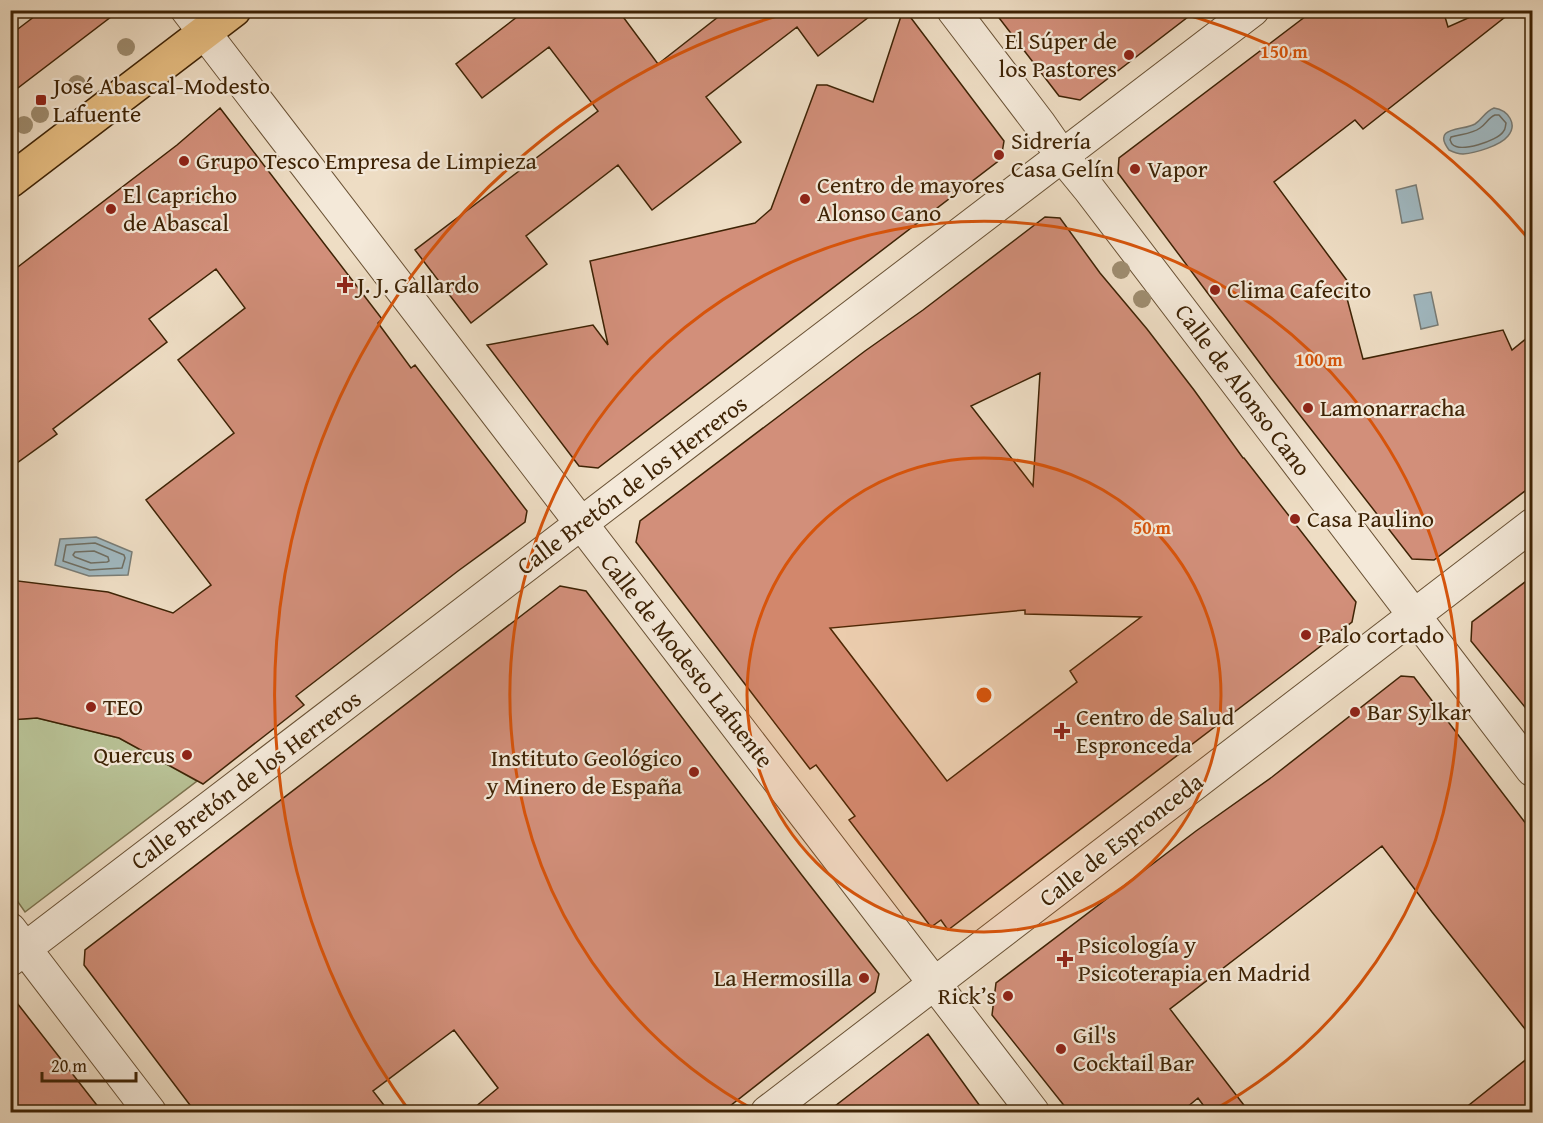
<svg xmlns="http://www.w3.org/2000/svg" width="1543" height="1123" font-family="'Gentium Book Plus',serif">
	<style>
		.green { fill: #b8c195; stroke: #7b724d; stroke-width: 1.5 }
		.water { fill: #a0b8c0; stroke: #797c75; stroke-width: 1.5 }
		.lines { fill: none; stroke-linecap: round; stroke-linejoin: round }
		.shore { stroke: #6f6e62; stroke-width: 1.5 }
		.building { fill: #d28f7a; stroke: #3e2305; stroke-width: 1.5; fill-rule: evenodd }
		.street-casing { stroke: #6a5235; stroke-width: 34 }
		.primary-casing { stroke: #3e2305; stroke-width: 36 }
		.street { stroke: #f4e9d9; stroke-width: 32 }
		.primary { stroke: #e7be82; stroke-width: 33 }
		.tree { fill: #9e8c6f }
		.ring { fill: none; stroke: #d7540b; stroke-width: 3 }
		.poi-dot { fill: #8f2418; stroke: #f4e9d9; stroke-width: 2 }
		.labels { text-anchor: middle; stroke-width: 4.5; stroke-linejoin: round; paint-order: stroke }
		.poi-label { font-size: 24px; fill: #3e2305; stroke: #f4e9d9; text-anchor: start }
		.street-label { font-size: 24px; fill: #3e2305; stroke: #f4e9d9 }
		.centre { fill: #d7540b; stroke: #f4e9d9; stroke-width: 3 }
		.ring-label { font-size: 18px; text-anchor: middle; font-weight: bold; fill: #d7540b; stroke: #f4e9d9; stroke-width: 4.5; stroke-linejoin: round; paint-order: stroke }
	</style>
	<rect width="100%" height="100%" fill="#eeddc4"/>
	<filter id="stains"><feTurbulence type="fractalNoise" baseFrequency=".00333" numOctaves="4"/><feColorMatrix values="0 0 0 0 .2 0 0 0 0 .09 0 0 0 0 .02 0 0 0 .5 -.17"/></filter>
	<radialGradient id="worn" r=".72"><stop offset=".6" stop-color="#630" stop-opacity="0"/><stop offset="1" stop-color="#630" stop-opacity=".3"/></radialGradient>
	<!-- green -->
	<path class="green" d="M 37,718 L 119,738 L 197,781 L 25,912 L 11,892 L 10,720 Z"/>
	<!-- water -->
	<path class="water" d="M 1494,108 C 1508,110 1518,124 1508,136 C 1500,146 1475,153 1463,154 C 1458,154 1453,152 1449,150 C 1431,126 1463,131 1475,124 C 1483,119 1484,112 1494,108 Z
		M 1416,185 L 1423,219 L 1402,223 L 1396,190 Z
		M 1431,292 L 1438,325 L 1421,329 L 1414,295 Z
		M 96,537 L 132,552 L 128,575 L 89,576 L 55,565 L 60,539 Z"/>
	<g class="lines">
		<!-- shore -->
		<path class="shore" d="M 1495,115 L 1499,115 L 1506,123 C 1505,127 1506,129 1503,132 C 1497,141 1460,153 1452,144 C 1451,143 1451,141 1450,140 L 1451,137 C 1461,134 1472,134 1480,128 C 1486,124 1488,118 1495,115 Z
			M 95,543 L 124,555 L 125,558 L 122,568 L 90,570 L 63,561 L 66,545 Z
			M 94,551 L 108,557 L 109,561 L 107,562 L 91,563 L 75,557 L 73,555 L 75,552 Z"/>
	</g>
	<!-- building -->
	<path class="building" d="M 43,10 L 120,10 L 10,94 L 10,35 Z
		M 526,10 L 618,10 L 658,64 L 727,10 L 878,10 L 818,56 L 797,27 L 706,97 L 741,142 L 652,210 L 618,165 L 526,236 L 547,264 L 471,323 L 415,250 L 598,111 L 549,47 L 482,98 L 456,64 Z
		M 903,10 L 905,10 L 1004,141 L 1001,159 L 598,468 L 579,466 L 487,345 L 593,325 L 608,345 L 590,261 L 755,223 L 771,209 L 817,85 L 827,85 L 873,102 Z
		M 993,10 L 1197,10 L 1080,100 L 1059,96 Z
		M 1314,10 L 1443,10 L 1448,27 L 1486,10 L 1514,10 L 1363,129 L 1355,120 L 1274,182 L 1351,286 L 1344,287 L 1363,359 L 1503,330 L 1512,350 L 1533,333 L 1533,485 L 1434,560 L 1412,559 L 1271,378 L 1118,173 L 1119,158 Z
		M 220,108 L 382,319 L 378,323 L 411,368 L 415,365 L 527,511 L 525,522 L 458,571 L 296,696 L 304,705 L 203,784 L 119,738 L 37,718 L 10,720 L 10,580 L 108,592 L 173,613 L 211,585 L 146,500 L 234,433 L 178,360 L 245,308 L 216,269 L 149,319 L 167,342 L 53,429 L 57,434 L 10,468 L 10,273 L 177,145 Z
		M 1045,217 L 1060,218 L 1100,273 L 1147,329 L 1194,390 L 1243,458 L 1244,458 L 1356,602 L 1352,622 L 1283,675 L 948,930 L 941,920 L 931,927 L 849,820 L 855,816 L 816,765 L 810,769 L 636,542 L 640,521 L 865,351 L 923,310 ZM 1040,373 L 1033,486 L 971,406 ZM 1025,610 L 1025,614 L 1141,617 L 1070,671 L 1077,682 L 947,781 L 830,628 Z
		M 1533,576 L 1533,717 L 1471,641 L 1472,622 Z
		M 560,586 L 586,591 L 801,874 L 879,974 L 875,992 L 721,1113 L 468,1113 L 498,1088 L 454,1030 L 373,1091 L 390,1113 L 196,1113 L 84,965 L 85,950 Z
		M 1401,676 L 1414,677 L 1533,833 L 1533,1039 L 1432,912 L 1382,846 L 1170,1009 L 1250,1113 L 1209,1113 L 1198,1098 L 1180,1113 L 1070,1113 L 992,1015 L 996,983 L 1196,831 L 1272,777 Z
		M 10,994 L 103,1113 L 10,1113 Z
		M 928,1034 L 985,1113 L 826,1113 Z
		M 1533,1054 L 1533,1113 L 1459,1113 Z"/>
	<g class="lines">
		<defs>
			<path id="street" d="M 187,10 L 1033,1112
				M 953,10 L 1039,123 L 1062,156 L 1089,189 L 1532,770
				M 10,929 L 150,1112
				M 10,960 L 1253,10
				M 767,1112 L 1532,525"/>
			<path id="primary" d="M 10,181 L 234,10"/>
		</defs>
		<!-- street casing -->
		<use href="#street" class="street-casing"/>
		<!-- primary casing -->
		<use href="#primary" class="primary-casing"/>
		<!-- street -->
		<use href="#street" class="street"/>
		<!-- primary -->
		<use href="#primary" class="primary"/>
	</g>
	<!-- trees -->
	<g class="tree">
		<circle cx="126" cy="47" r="9"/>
		<circle cx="77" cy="84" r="9"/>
		<circle cx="40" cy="114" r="9"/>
		<circle cx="24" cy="125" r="9"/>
		<circle cx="1121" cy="270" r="9"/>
		<circle cx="1142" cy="299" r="9"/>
	</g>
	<!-- distance rings -->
	<circle cx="984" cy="695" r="237" fill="#d7540b" fill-opacity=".12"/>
	<g class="ring">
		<circle cx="984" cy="695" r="237"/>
		<path d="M758 1112A474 474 0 1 1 1210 1112"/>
		<path d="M410 1112A710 710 0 0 1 794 11M1174 11A710 710 0 0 1 1532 243"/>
	</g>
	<!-- markers -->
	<g class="poi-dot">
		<circle cx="1129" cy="55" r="6"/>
		<rect x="35" y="94" width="12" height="12" rx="3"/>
		<circle cx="999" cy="155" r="6"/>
		<circle cx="184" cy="161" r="6"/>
		<circle cx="1135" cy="169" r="6"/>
		<circle cx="805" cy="199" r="6"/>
		<circle cx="111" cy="209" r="6"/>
		<path d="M342 276h6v6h6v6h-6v6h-6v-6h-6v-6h6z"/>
		<circle cx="1215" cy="290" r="6"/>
		<circle cx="1308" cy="408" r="6"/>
		<circle cx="1295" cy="519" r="6"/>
		<circle cx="1306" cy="635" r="6"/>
		<circle cx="91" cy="707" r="6"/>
		<circle cx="1355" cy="712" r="6"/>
		<path d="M1059 722h6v6h6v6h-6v6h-6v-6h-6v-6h6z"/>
		<circle cx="187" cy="755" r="6"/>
		<circle cx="694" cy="772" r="6"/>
		<path d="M1062 950h6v6h6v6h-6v6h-6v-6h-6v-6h6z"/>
		<circle cx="864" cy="978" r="6"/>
		<circle cx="1008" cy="996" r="6"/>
		<circle cx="1061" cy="1049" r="6"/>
	</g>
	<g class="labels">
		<!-- poi labels -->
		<g class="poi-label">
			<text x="1117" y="49" text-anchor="end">El Súper de<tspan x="1117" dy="28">los Pastores</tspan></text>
			<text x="53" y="94">José Abascal-Modesto<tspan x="53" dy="28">Lafuente</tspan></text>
			<text x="1011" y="149">Sidrería<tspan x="1011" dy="28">Casa Gelín</tspan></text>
			<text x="196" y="169">Grupo Tesco Empresa de Limpieza</text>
			<text x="1147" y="177">Vapor</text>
			<text x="817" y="193">Centro de mayores<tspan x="817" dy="28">Alonso Cano</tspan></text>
			<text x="123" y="203">El Capricho<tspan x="123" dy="28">de Abascal</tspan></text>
			<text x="357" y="293">J. J. Gallardo</text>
			<text x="1227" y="298">Clima Cafecito</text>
			<text x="1320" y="416">Lamonarracha</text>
			<text x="1307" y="527">Casa Paulino</text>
			<text x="1318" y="643">Palo cortado</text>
			<text x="103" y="715">TEO</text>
			<text x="1367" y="720">Bar Sylkar</text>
			<text x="1076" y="725">Centro de Salud<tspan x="1076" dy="28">Espronceda</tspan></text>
			<text x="175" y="763" text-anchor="end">Quercus</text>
			<text x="682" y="766" text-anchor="end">Instituto Geológico<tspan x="682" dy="28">y Minero de España</tspan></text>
			<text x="1078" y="953">Psicología y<tspan x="1078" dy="28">Psicoterapia en Madrid</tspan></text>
			<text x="852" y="986" text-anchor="end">La Hermosilla</text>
			<text x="996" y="1004" text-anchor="end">Rick’s</text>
			<text x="1073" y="1043">Gil's<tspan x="1073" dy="28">Cocktail Bar</tspan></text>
		</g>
		<!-- street labels -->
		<g class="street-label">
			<text transform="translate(1243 390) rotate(53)" y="8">Calle de Alonso Cano</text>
			<text transform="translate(632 485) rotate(-37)" y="8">Calle Bretón de los Herreros</text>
			<text transform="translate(687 661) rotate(52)" y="8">Calle de Modesto Lafuente</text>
			<text transform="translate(246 780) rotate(-37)" y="8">Calle Bretón de los Herreros</text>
			<text transform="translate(1121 840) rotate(-38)" y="8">Calle de Espronceda</text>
		</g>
	</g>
	<circle cx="984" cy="695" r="9" class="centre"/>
	<g class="ring-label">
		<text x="1284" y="58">150 m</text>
		<text x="1319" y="366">100 m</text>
		<text x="1152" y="534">50 m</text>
	</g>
	<!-- margin -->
	<rect width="1543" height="1123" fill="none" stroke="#eeddc4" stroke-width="36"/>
	<rect x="12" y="12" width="1519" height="1099" fill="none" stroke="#3e2305" stroke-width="3"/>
	<rect x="18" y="18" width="1507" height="1087" fill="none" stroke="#3e2305" stroke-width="1.5"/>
	<!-- scale -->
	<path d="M42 1072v9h94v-9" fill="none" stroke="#3e2305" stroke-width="3"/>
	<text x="51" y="1072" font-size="18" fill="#3e2305" stroke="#f4e9d9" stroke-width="4.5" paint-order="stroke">20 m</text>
	<rect width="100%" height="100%" filter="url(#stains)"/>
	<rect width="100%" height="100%" fill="url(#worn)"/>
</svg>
